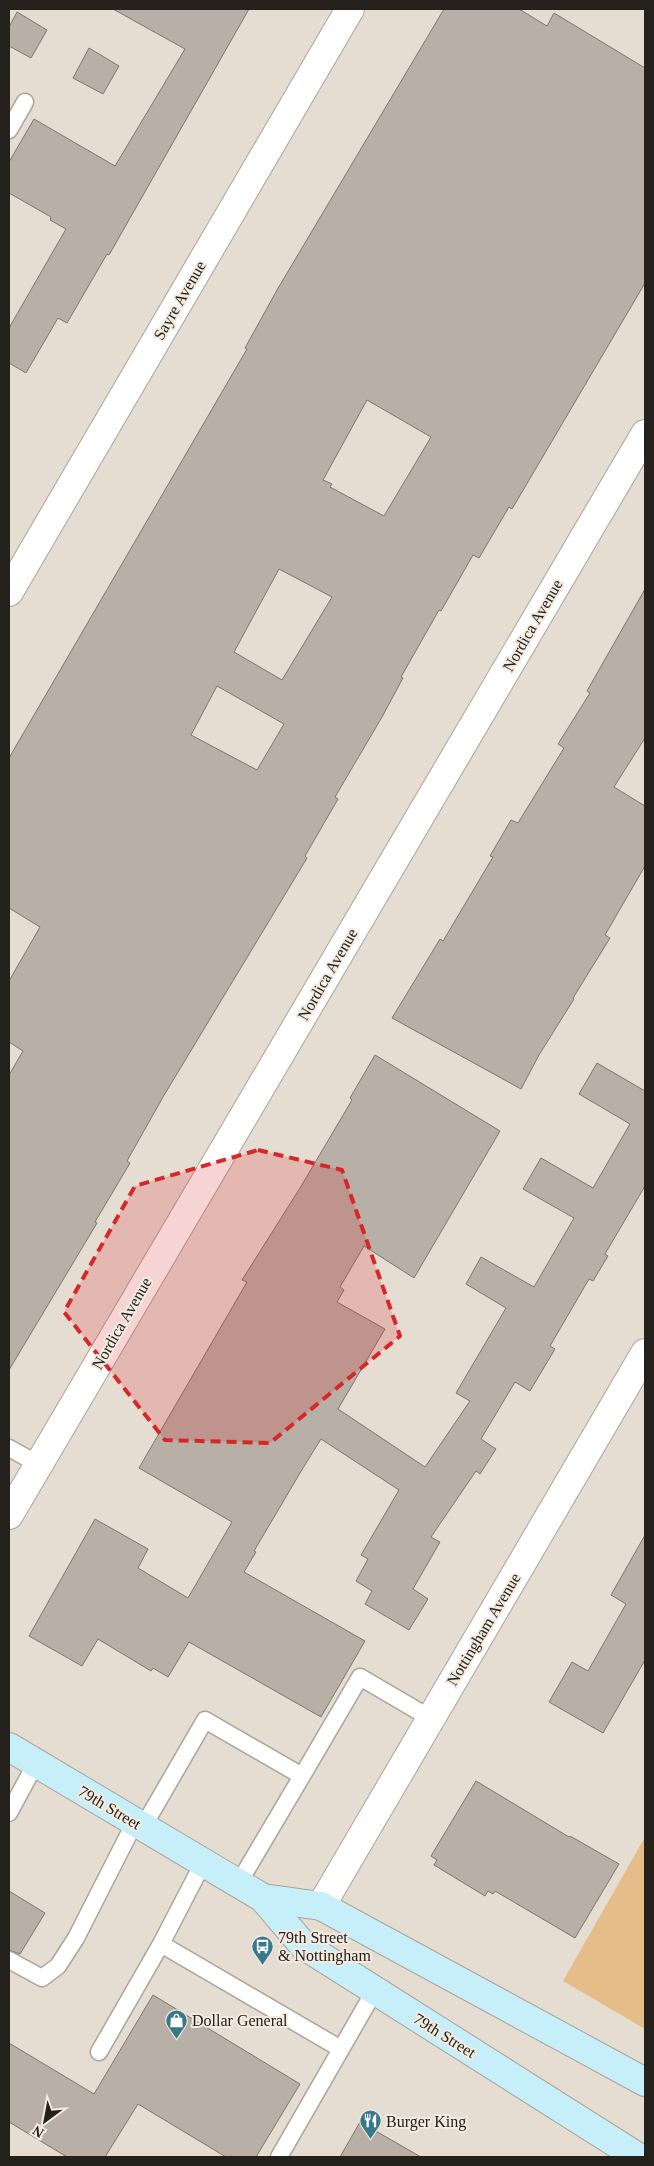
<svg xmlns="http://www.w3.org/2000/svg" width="654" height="2166" font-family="'Times New Roman',serif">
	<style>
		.green { fill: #e4bd89 }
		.building { fill: #b8b0a6; stroke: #7e766c; fill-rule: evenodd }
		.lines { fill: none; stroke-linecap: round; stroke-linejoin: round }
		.lane-casing { stroke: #aca49a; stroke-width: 19 }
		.street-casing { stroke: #aca49a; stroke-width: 30 }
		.secondary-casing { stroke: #aca49a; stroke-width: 30 }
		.lane { stroke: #fff; stroke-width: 16 }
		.street { stroke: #fff; stroke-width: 28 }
		.secondary { stroke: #c7eff9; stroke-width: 28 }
		.marked { fill: #d62828; fill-opacity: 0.2; stroke: #d62828; stroke-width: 4; stroke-dasharray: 10 6; stroke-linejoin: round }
		.labels { text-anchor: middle; stroke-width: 4; stroke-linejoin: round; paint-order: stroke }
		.street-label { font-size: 16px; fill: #24211d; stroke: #f3ebdf }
		.poi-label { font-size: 16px; fill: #24211d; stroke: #f3ebdf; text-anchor: start }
	</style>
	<rect width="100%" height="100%" fill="#e6ddd2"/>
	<!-- green -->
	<path class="green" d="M 645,1837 L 645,2029 L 563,1981 Z"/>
	<!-- building -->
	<path class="building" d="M 113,9 L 249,9 L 109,255 L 107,254 L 67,323 L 58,318 L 26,373 L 9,363 L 9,328 L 66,229 L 50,220 L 51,217 L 9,193 L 9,162 L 34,119 L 115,166 L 185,49 Z
		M 444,9 L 519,9 L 547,26 L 554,13 L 645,68 L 645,283 L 512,509 L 509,507 L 479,558 L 473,555 L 441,611 L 439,610 L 401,677 L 403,678 L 382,717 L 335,797 L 338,799 L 305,856 L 307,858 L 163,1097 L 127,1161 L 130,1163 L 95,1222 L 97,1223 L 9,1370 L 9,1075 L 23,1051 L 9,1042 L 9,981 L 40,927 L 9,908 L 9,758 L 247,349 L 245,348 L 277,290 ZM 367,400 L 431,437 L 384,516 L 330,487 L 332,484 L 323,480 ZM 279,569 L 332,597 L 282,680 L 234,652 ZM 217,686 L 284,724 L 257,770 L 191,735 Z
		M 17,12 L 47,30 L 31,58 L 9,46 L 9,27 Z
		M 89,48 L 119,66 L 103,94 L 73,78 Z
		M 645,589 L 645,738 L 614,787 L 645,806 L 645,866 L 605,935 L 610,938 L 573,998 L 574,999 L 539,1055 L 521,1089 L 392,1018 L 440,939 L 443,941 L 493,857 L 490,856 L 511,820 L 518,823 L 564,748 L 558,744 L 590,693 L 587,691 Z
		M 375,1055 L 500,1131 L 414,1278 L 364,1246 L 340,1287 L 344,1290 L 337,1302 L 385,1329 L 338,1409 L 425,1467 L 470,1401 L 456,1393 L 506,1308 L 466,1284 L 481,1257 L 534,1287 L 574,1218 L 523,1189 L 541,1158 L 593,1188 L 630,1124 L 579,1094 L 597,1063 L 645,1091 L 645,1186 L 605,1254 L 608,1256 L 593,1281 L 589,1279 L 550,1346 L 555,1349 L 530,1391 L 515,1382 L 481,1439 L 496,1449 L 480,1474 L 476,1471 L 431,1537 L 440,1542 L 413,1589 L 428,1599 L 409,1630 L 365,1604 L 372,1591 L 356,1581 L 368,1559 L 361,1555 L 399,1490 L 321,1439 L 303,1468 L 254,1551 L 256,1552 L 244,1572 L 365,1641 L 321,1717 L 189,1642 L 168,1677 L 153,1668 L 151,1671 L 98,1639 L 82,1666 L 29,1636 L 95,1519 L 148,1549 L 138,1568 L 188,1598 L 232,1522 L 139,1468 L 247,1282 L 242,1280 L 300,1188 L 352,1100 L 350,1098 Z
		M 645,1535 L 645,1660 L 603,1733 L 549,1702 L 572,1662 L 588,1671 L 626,1604 L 611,1595 Z
		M 476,1781 L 569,1837 L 570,1836 L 619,1864 L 575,1938 L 495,1891 L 493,1894 L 488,1891 L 485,1896 L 434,1865 L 437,1860 L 431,1856 Z
		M 9,1891 L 45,1913 L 20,1954 L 9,1950 Z
		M 153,1995 L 300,2084 L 256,2157 L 226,2157 L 138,2104 L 105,2157 L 67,2157 L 9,2122 L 9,2043 L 94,2094 Z
		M 360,2122 L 421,2157 L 340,2157 Z"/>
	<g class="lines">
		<defs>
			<path id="lane" d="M 9,130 L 25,102
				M 9,1448 L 38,1464
				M 302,1776 L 360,1677 L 430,1718
				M 9,1813 L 36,1763
				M 143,1827 L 205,1720 L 302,1776 L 238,1884
				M 161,1944 L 203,1863
				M 9,1960 L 42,1978 L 58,1966 L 76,1938 L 135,1822
				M 99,2052 L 161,1944 L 341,2049
				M 279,2157 L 375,1990"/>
			<path id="street" d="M 9,592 L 350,9
				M 9,1515 L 645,434
				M 321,1906 L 645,1353"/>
			<path id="secondary" d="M 9,1747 L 263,1898 L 303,1945 L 638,2157
				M 263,1898 L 321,1906 L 645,2082"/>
		</defs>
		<!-- lane casing -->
		<use href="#lane" class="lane-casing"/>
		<!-- street casing -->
		<use href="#street" class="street-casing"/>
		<!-- secondary casing -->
		<use href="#secondary" class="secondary-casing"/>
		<!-- lane -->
		<use href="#lane" class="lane"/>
		<!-- street -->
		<use href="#street" class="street"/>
		<!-- secondary -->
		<use href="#secondary" class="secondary"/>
	</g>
	<!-- marked area -->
	<path class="marked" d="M 258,1150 L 342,1170 L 400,1336 L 270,1443 L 165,1440 L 64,1312 L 135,1186 Z"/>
	<!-- icons -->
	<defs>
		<symbol id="bus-pin" viewBox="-11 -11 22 30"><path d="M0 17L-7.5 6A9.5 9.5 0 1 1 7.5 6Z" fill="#37788b" stroke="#f3ebdf"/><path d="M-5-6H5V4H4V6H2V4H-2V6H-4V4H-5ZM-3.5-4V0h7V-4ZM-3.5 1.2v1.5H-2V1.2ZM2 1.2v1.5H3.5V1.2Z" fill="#fff"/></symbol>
		<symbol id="shop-pin" viewBox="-11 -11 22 30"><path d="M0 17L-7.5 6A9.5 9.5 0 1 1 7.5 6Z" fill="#37788b" stroke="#f3ebdf"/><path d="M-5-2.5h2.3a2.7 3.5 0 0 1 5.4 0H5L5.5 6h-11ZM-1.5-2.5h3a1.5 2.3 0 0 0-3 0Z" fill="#fff"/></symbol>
		<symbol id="restaurant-pin" viewBox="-11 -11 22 30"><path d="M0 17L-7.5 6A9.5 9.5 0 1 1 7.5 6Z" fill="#37788b" stroke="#f3ebdf"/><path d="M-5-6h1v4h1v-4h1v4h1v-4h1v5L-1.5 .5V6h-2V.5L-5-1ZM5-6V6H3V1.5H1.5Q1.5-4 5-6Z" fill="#fff"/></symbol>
	</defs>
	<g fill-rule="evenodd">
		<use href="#bus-pin" x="250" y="1934" width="25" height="34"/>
		<use href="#shop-pin" x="164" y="2008" width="25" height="34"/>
		<use href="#restaurant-pin" x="358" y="2108" width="25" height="34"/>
	</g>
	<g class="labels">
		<!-- street labels -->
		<g class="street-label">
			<text transform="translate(179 300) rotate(-60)" y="6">Sayre Avenue</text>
			<text transform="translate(532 625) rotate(-60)" y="6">Nordica Avenue</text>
			<text transform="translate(327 974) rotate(-60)" y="6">Nordica Avenue</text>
			<text transform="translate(121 1323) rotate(-60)" y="6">Nordica Avenue</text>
			<text transform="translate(483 1629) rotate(-59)" y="6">Nottingham Avenue</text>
			<text transform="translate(110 1807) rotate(31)" y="6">79th Street</text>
			<text transform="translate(445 2035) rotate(32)" y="6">79th Street</text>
		</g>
		<!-- poi labels -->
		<g class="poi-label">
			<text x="278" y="1943">79th Street<tspan x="278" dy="18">&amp; Nottingham</tspan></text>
			<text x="192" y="2026">Dollar General</text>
			<text x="386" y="2127">Burger King</text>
		</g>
	</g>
	<!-- border -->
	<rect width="654" height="2166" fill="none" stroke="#24211d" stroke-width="20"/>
	<!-- north arrow -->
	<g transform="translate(45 2121) rotate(212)" stroke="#f3ebdf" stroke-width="4" paint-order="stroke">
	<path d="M0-4L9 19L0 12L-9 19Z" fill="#24211d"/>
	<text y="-8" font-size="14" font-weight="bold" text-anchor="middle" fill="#24211d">N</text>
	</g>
</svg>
